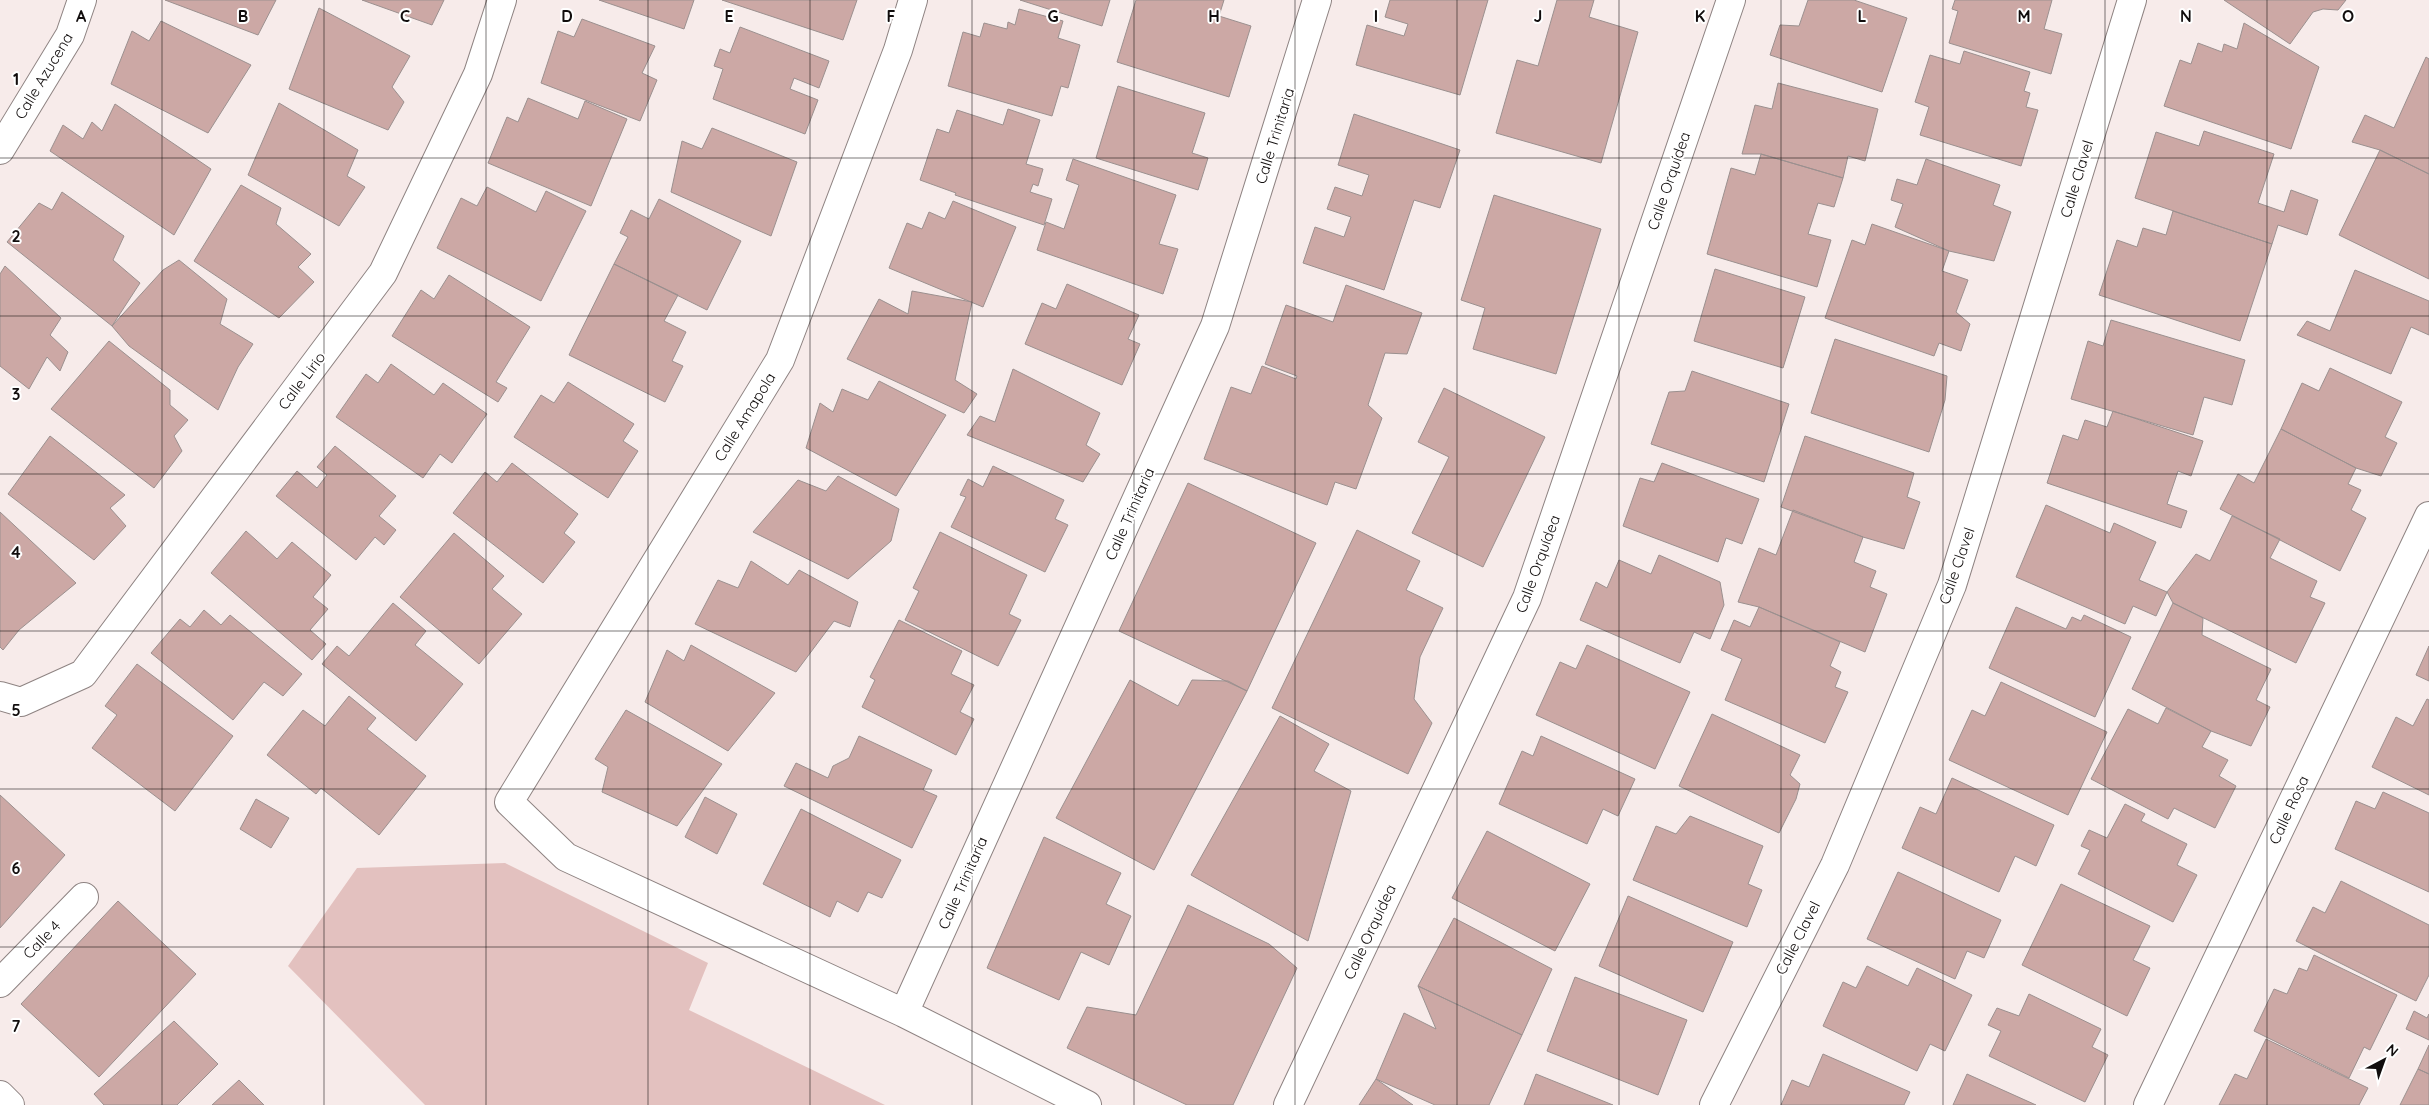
<svg xmlns="http://www.w3.org/2000/svg" width="2429" height="1105" font-family="Quicksand,sans-serif">
	<style>
		.green { fill: #e3c1bf }
		.building { fill: #cca8a5; stroke: #9b908f }
		.lines { fill: none; stroke-linecap: round; stroke-linejoin: round }
		.minor-casing { stroke: #8e8382; stroke-width: 30 }
		.minor { stroke: #fff; stroke-width: 28 }
		.grid { fill: none; stroke: #110d0d; stroke-width: 1; stroke-opacity: 0.55 }
		.labels { text-anchor: middle; stroke-width: 4; stroke-linejoin: round; paint-order: stroke }
		.street-label { font-size: 15px; fill: #110d0d; stroke: #fff }
		.grid-label { font-size: 16px; text-anchor: middle; font-weight: bold; fill: #110d0d; stroke: #fff; stroke-width: 4; stroke-linejoin: round; paint-order: stroke }
	</style>
	<rect width="100%" height="100%" fill="#f7ebea"/>
	<!-- green -->
	<path class="green" d="M 505,863 L 708,963 L 689,1010 L 885,1105 L 425,1105 L 288,966 L 357,868 Z"/>
	<!-- building -->
	<path class="building" d="M 165,0 L 276,0 L 258,35 Z
		M 362,0 L 444,0 L 432,25 Z
		M 599,0 L 694,0 L 684,29 Z
		M 722,0 L 857,0 L 843,40 Z
		M 1020,0 L 1110,0 L 1102,26 Z
		M 1136,0 L 1224,0 L 1219,16 L 1251,26 L 1229,97 L 1117,62 Z
		M 1390,0 L 1488,0 L 1460,95 L 1356,65 L 1367,25 L 1404,36 L 1408,24 L 1385,17 Z
		M 1557,0 L 1594,0 L 1589,17 L 1638,32 L 1601,163 L 1496,133 L 1517,60 L 1538,66 Z
		M 1808,0 L 1854,0 L 1907,18 L 1882,92 L 1770,55 L 1780,25 L 1799,26 Z
		M 1955,0 L 2052,0 L 2044,29 L 2062,34 L 2051,74 L 1949,43 L 1958,11 L 1952,9 Z
		M 2224,0 L 2346,0 L 2338,10 L 2323,9 L 2313,12 L 2290,44 Z
		M 319,8 L 410,56 L 392,87 L 404,102 L 388,130 L 289,89 Z
		M 1019,9 L 1063,21 L 1058,38 L 1080,45 L 1068,88 L 1061,86 L 1052,116 L 948,86 L 963,32 L 980,37 L 984,23 L 1007,29 L 1008,22 L 1015,25 Z
		M 582,19 L 655,46 L 642,73 L 657,80 L 640,121 L 541,83 L 558,31 L 574,37 Z
		M 161,21 L 251,65 L 208,133 L 111,84 L 132,31 L 149,41 Z
		M 2244,23 L 2319,67 L 2291,149 L 2164,106 L 2180,60 L 2191,64 L 2198,43 L 2222,52 L 2224,44 L 2237,49 Z
		M 740,27 L 829,61 L 819,88 L 794,78 L 790,89 L 818,100 L 805,134 L 713,99 L 723,69 L 714,66 L 720,49 L 730,53 Z
		M 1964,51 L 2030,72 L 2024,91 L 2030,93 L 2026,107 L 2038,110 L 2021,166 L 1920,135 L 1929,107 L 1915,102 L 1930,55 L 1960,64 Z
		M 2426,57 L 2429,59 L 2429,174 L 2380,150 L 2352,142 L 2365,115 L 2394,128 Z
		M 1778,83 L 1878,109 L 1865,161 L 1848,156 L 1843,178 L 1761,154 L 1742,154 L 1755,105 L 1772,109 Z
		M 1118,86 L 1205,113 L 1192,153 L 1208,158 L 1198,190 L 1096,158 Z
		M 528,98 L 578,119 L 585,101 L 627,119 L 591,206 L 488,163 L 507,117 L 518,122 Z
		M 279,103 L 358,150 L 347,176 L 365,187 L 339,226 L 248,175 Z
		M 115,104 L 211,169 L 174,235 L 50,151 L 63,125 L 83,139 L 92,122 L 102,131 Z
		M 1008,109 L 1040,120 L 1026,164 L 1043,169 L 1038,186 L 1033,184 L 1030,192 L 1052,199 L 1044,225 L 955,195 L 956,193 L 920,180 L 937,129 L 949,133 L 957,110 L 1003,125 Z
		M 1354,114 L 1460,150 L 1440,208 L 1414,200 L 1384,290 L 1303,263 L 1315,227 L 1344,237 L 1351,217 L 1327,209 L 1335,187 L 1362,196 L 1369,175 L 1338,165 Z
		M 712,128 L 797,162 L 771,236 L 671,192 L 682,141 L 702,149 Z
		M 2204,131 L 2274,154 L 2258,203 L 2284,212 L 2291,190 L 2318,200 L 2307,235 L 2278,225 L 2272,244 L 2135,198 L 2156,132 L 2199,146 Z
		M 2380,150 L 2429,174 L 2429,279 L 2339,235 Z
		M 1761,154 L 1843,178 L 1834,207 L 1818,203 L 1808,234 L 1831,240 L 1817,287 L 1707,254 L 1731,168 L 1755,175 Z
		M 1073,159 L 1176,195 L 1159,244 L 1178,249 L 1163,294 L 1037,250 L 1046,222 L 1064,229 L 1079,185 L 1066,180 Z
		M 1926,159 L 2000,185 L 1993,205 L 2011,212 L 1994,261 L 1949,251 L 1895,227 L 1903,204 L 1891,200 L 1897,179 L 1917,185 Z
		M 241,185 L 281,208 L 276,224 L 311,254 L 298,267 L 314,282 L 279,318 L 194,261 Z
		M 487,187 L 536,212 L 546,191 L 586,211 L 541,301 L 437,248 L 461,198 L 477,206 Z
		M 62,192 L 124,236 L 113,260 L 140,283 L 112,326 L 7,242 L 39,203 L 52,210 Z
		M 1494,195 L 1601,229 L 1556,374 L 1473,349 L 1485,308 L 1461,300 Z
		M 659,199 L 741,241 L 707,310 L 614,264 L 628,237 L 620,233 L 631,210 L 649,219 Z
		M 953,201 L 1016,227 L 983,307 L 889,268 L 907,223 L 922,229 L 929,212 L 945,219 Z
		M 2173,211 L 2272,244 L 2240,341 L 2099,295 L 2117,240 L 2137,247 L 2143,228 L 2166,235 Z
		M 1872,224 L 1949,251 L 1942,271 L 1968,280 L 1956,312 L 1970,324 L 1961,351 L 1939,343 L 1934,356 L 1825,318 L 1852,240 L 1865,245 Z
		M 179,260 L 227,299 L 220,324 L 253,344 L 238,367 L 218,410 L 129,346 L 112,326 L 163,270 Z
		M 614,264 L 678,295 L 664,321 L 686,332 L 672,361 L 683,366 L 665,402 L 569,355 Z
		M 5,266 L 61,318 L 50,335 L 68,352 L 60,371 L 47,357 L 29,389 L 0,366 L 0,274 Z
		M 1715,269 L 1805,297 L 1783,368 L 1694,341 Z
		M 2355,270 L 2429,301 L 2429,335 L 2411,327 L 2391,374 L 2297,335 L 2307,321 L 2330,331 Z
		M 449,275 L 530,327 L 496,382 L 507,388 L 498,402 L 392,336 L 421,290 L 434,299 Z
		M 1067,284 L 1139,315 L 1128,339 L 1140,344 L 1122,385 L 1025,344 L 1042,303 L 1056,309 Z
		M 1346,285 L 1422,313 L 1407,354 L 1385,353 L 1368,405 L 1382,418 L 1356,489 L 1335,482 L 1327,505 L 1204,459 L 1231,387 L 1251,394 L 1262,366 L 1296,379 L 1297,376 L 1265,364 L 1286,305 L 1333,322 Z
		M 912,291 L 972,302 L 955,380 L 977,394 L 964,413 L 847,359 L 879,299 L 908,314 Z
		M 2111,320 L 2245,360 L 2232,405 L 2204,397 L 2193,435 L 2071,399 L 2088,341 L 2103,346 Z
		M 1835,339 L 1947,376 L 1945,400 L 1929,452 L 1811,413 Z
		M 109,341 L 170,390 L 170,405 L 188,420 L 174,436 L 182,451 L 154,488 L 51,409 Z
		M 391,364 L 434,395 L 443,383 L 487,414 L 452,463 L 440,454 L 423,478 L 336,417 L 366,374 L 378,383 Z
		M 2330,368 L 2402,402 L 2385,437 L 2397,443 L 2381,476 L 2356,468 L 2281,429 L 2302,383 L 2319,391 Z
		M 1013,369 L 1100,413 L 1086,445 L 1100,454 L 1083,482 L 967,435 L 980,416 L 995,422 Z
		M 1692,371 L 1789,404 L 1764,482 L 1651,444 L 1669,392 L 1685,391 Z
		M 879,381 L 946,415 L 896,496 L 806,448 L 820,403 L 833,412 L 842,389 L 868,400 Z
		M 568,382 L 634,424 L 623,441 L 638,451 L 608,498 L 514,437 L 541,395 L 554,403 Z
		M 1444,388 L 1545,437 L 1483,567 L 1412,533 L 1449,457 L 1418,442 Z
		M 2113,411 L 2203,441 L 2191,476 L 2178,471 L 2167,504 L 2187,511 L 2181,528 L 2047,483 L 2063,435 L 2078,440 L 2085,420 L 2107,427 Z
		M 2281,429 L 2356,468 L 2348,484 L 2361,490 L 2351,510 L 2366,518 L 2340,571 L 2220,509 L 2238,474 L 2254,483 Z
		M 50,436 L 125,495 L 110,508 L 126,526 L 94,560 L 8,494 Z
		M 1805,436 L 1914,473 L 1907,497 L 1920,502 L 1904,549 L 1863,537 L 1781,507 Z
		M 335,446 L 396,496 L 379,516 L 396,530 L 384,545 L 375,537 L 356,560 L 276,496 L 297,471 L 317,488 L 327,475 L 317,467 Z
		M 512,463 L 578,514 L 564,533 L 575,542 L 543,583 L 453,513 L 485,472 L 497,482 Z
		M 1662,463 L 1759,499 L 1742,544 L 1726,538 L 1718,562 L 1623,526 L 1640,478 L 1654,482 Z
		M 993,466 L 1064,500 L 1055,519 L 1068,525 L 1045,572 L 951,527 L 966,497 L 960,495 L 968,479 L 983,487 Z
		M 838,476 L 899,509 L 891,541 L 848,579 L 753,532 L 798,480 L 826,491 Z
		M 1188,483 L 1316,543 L 1247,691 L 1119,631 Z
		M 2046,505 L 2110,533 L 2114,523 L 2156,542 L 2139,580 L 2167,592 L 2156,616 L 2133,606 L 2125,624 L 2016,577 Z
		M 1793,510 L 1863,537 L 1854,562 L 1876,571 L 1870,587 L 1887,594 L 1865,652 L 1759,607 L 1738,602 L 1759,548 L 1776,555 Z
		M 0,512 L 76,583 L 19,630 L 3,650 L 0,647 Z
		M 2232,516 L 2280,539 L 2270,558 L 2317,581 L 2310,597 L 2325,603 L 2296,663 L 2173,603 L 2167,592 L 2196,554 L 2210,561 Z
		M 1357,530 L 1420,561 L 1406,590 L 1443,608 L 1420,657 L 1414,699 L 1432,723 L 1408,774 L 1272,708 Z
		M 246,531 L 277,559 L 292,542 L 331,575 L 313,597 L 328,609 L 310,630 L 326,644 L 312,660 L 211,573 Z
		M 940,532 L 1027,575 L 1009,614 L 1021,620 L 998,666 L 905,620 L 919,591 L 913,588 Z
		M 454,533 L 504,576 L 492,589 L 522,614 L 479,664 L 400,597 Z
		M 1659,555 L 1720,582 L 1724,605 L 1710,639 L 1694,632 L 1680,663 L 1580,620 L 1596,582 L 1607,588 L 1619,560 L 1651,574 Z
		M 751,561 L 788,585 L 799,570 L 858,602 L 850,627 L 834,621 L 796,672 L 695,624 L 718,580 L 738,588 Z
		M 393,603 L 426,631 L 415,645 L 463,684 L 416,741 L 322,664 L 337,646 L 349,656 Z
		M 2173,603 L 2203,618 L 2202,635 L 2271,669 L 2256,700 L 2270,707 L 2251,746 L 2211,731 L 2132,689 Z
		M 1759,607 L 1840,642 L 1830,666 L 1841,672 L 1835,687 L 1848,692 L 1825,743 L 1725,700 L 1742,659 L 1721,650 L 1734,620 L 1750,627 Z
		M 2016,607 L 2066,629 L 2072,617 L 2081,621 L 2084,615 L 2131,637 L 2095,717 L 1989,668 Z
		M 204,610 L 221,625 L 230,615 L 302,674 L 283,696 L 264,682 L 233,720 L 151,653 L 180,619 L 190,627 Z
		M 899,620 L 962,651 L 951,674 L 974,685 L 960,712 L 974,719 L 956,755 L 862,707 L 875,680 L 870,677 Z
		M 691,645 L 775,693 L 728,751 L 645,702 L 667,650 L 684,661 Z
		M 1587,645 L 1690,692 L 1655,769 L 1536,715 L 1560,662 L 1576,669 Z
		M 2429,646 L 2429,681 L 2416,675 Z
		M 137,664 L 233,736 L 175,811 L 92,748 L 117,715 L 105,706 Z
		M 1130,680 L 1178,706 L 1192,680 L 1228,681 L 1247,691 L 1154,870 L 1056,818 Z
		M 2001,682 L 2107,732 L 2068,815 L 1949,760 L 1972,710 L 1985,716 Z
		M 349,696 L 376,718 L 367,729 L 426,776 L 379,835 L 321,788 L 316,794 L 267,755 L 303,710 L 325,726 Z
		M 2427,699 L 2429,700 L 2429,795 L 2372,767 L 2396,717 L 2413,726 Z
		M 2166,708 L 2211,731 L 2202,747 L 2228,760 L 2219,776 L 2236,786 L 2215,828 L 2174,808 L 2168,819 L 2091,779 L 2128,709 L 2158,724 Z
		M 626,710 L 722,764 L 677,826 L 602,792 L 608,767 L 595,759 Z
		M 1712,714 L 1800,755 L 1790,775 L 1800,784 L 1796,799 L 1779,833 L 1679,786 Z
		M 1280,716 L 1329,744 L 1314,771 L 1351,791 L 1308,941 L 1191,875 Z
		M 859,736 L 932,770 L 923,790 L 937,796 L 912,848 L 784,786 L 796,763 L 828,778 L 833,766 L 849,758 Z
		M 1541,736 L 1635,779 L 1618,816 L 1603,809 L 1587,844 L 1499,804 L 1522,751 L 1533,756 Z
		M 1952,778 L 2054,825 L 2036,866 L 2015,856 L 1999,892 L 1902,848 L 1920,807 L 1936,814 Z
		M 2383,792 L 2429,813 L 2429,892 L 2335,849 L 2356,801 L 2375,809 Z
		M 0,795 L 65,855 L 0,928 Z
		M 705,797 L 737,814 L 717,854 L 685,837 Z
		M 256,799 L 289,818 L 271,848 L 240,829 Z
		M 2125,804 L 2145,814 L 2141,821 L 2187,844 L 2177,865 L 2197,875 L 2173,922 L 2078,874 L 2090,850 L 2081,846 L 2089,830 L 2107,838 Z
		M 801,809 L 901,860 L 882,898 L 868,892 L 858,912 L 837,901 L 830,917 L 763,884 Z
		M 1690,816 L 1763,846 L 1748,884 L 1762,890 L 1747,927 L 1633,880 L 1656,826 L 1676,834 Z
		M 1487,831 L 1590,884 L 1555,951 L 1452,898 Z
		M 1044,837 L 1121,873 L 1106,904 L 1131,916 L 1109,965 L 1081,952 L 1059,1000 L 987,968 Z
		M 1898,872 L 2001,920 L 1984,958 L 1967,951 L 1955,979 L 1867,939 Z
		M 2341,881 L 2429,925 L 2429,975 L 2416,1001 L 2296,941 L 2313,907 L 2325,913 Z
		M 2061,884 L 2150,926 L 2133,960 L 2150,968 L 2127,1016 L 2022,965 Z
		M 1628,896 L 1733,942 L 1703,1012 L 1599,966 Z
		M 118,901 L 196,974 L 99,1077 L 21,1004 Z
		M 1188,905 L 1269,944 L 1297,968 L 1233,1105 L 1187,1105 L 1067,1048 L 1087,1007 L 1136,1015 Z
		M 1454,918 L 1552,969 L 1522,1035 L 1418,986 Z
		M 2314,955 L 2397,995 L 2370,1050 L 2364,1047 L 2349,1078 L 2254,1031 L 2274,989 L 2287,994 L 2299,968 L 2307,971 Z
		M 1867,966 L 1908,986 L 1917,968 L 1972,995 L 1945,1051 L 1930,1044 L 1917,1071 L 1823,1026 L 1843,982 L 1856,988 Z
		M 1575,977 L 1687,1020 L 1658,1095 L 1547,1051 Z
		M 1418,986 L 1522,1035 L 1489,1105 L 1435,1105 L 1376,1079 L 1404,1013 L 1436,1029 Z
		M 2029,994 L 2101,1029 L 2092,1047 L 2108,1055 L 2085,1102 L 1989,1056 L 2001,1031 L 1988,1025 L 1997,1008 L 2019,1016 Z
		M 2414,1011 L 2427,1018 L 2429,1014 L 2429,1040 L 2406,1029 Z
		M 174,1021 L 218,1064 L 177,1105 L 104,1105 L 94,1094 Z
		M 2266,1039 L 2368,1088 L 2359,1105 L 2219,1105 L 2235,1074 L 2247,1079 Z
		M 2429,1045 L 2429,1074 L 2418,1069 Z
		M 1823,1054 L 1910,1092 L 1904,1105 L 1781,1105 L 1792,1080 L 1809,1087 Z
		M 2418,1069 L 2429,1074 L 2429,1105 L 2400,1105 Z
		M 1536,1074 L 1613,1105 L 1524,1105 Z
		M 1967,1074 L 2036,1105 L 1953,1105 Z
		M 1376,1079 L 1413,1105 L 1359,1105 Z
		M 239,1080 L 264,1105 L 212,1105 Z"/>
	<g class="lines">
		<defs>
			<path id="minor" d="M 913,0 L 898,50 L 780,360 L 509,802 L 566,857 L 904,1013 L 1087,1105
				M 0,150 L 70,35 L 82,0
				M 0,696 L 21,702 L 83,674 L 383,273 L 478,74 L 502,0
				M 0,983 L 84,897
				M 904,1013 L 1215,326 L 1317,0
				M 0,1095 L 10,1105
				M 1288,1105 L 1527,598 L 1731,0
				M 1714,1105 L 1835,865 L 1952,585 L 2132,0
				M 2148,1105 L 2429,516"/>
		</defs>
		<!-- minor casing -->
		<use href="#minor" class="minor-casing"/>
		<!-- minor -->
		<use href="#minor" class="minor"/>
	</g>
	<!-- grid -->
	<path class="grid" d="M 162,0 L 162,1105M 324,0 L 324,1105M 486,0 L 486,1105M 648,0 L 648,1105M 810,0 L 810,1105M 972,0 L 972,1105M 1134,0 L 1134,1105M 1295,0 L 1295,1105M 1457,0 L 1457,1105M 1619,0 L 1619,1105M 1781,0 L 1781,1105M 1943,0 L 1943,1105M 2105,0 L 2105,1105M 2267,0 L 2267,1105M 0,158 L 2429,158M 0,316 L 2429,316M 0,474 L 2429,474M 0,631 L 2429,631M 0,789 L 2429,789M 0,947 L 2429,947"/>
	<g class="labels">
		<!-- street labels -->
		<g class="street-label">
			<text transform="translate(44 76) rotate(-59)" y="5">Calle Azucena</text>
			<text transform="translate(1275 136) rotate(-73)" y="5">Calle Trinitaria</text>
			<text transform="translate(2077 179) rotate(-73)" y="5">Calle Clavel</text>
			<text transform="translate(1669 181) rotate(-71)" y="5">Calle Orquídea</text>
			<text transform="translate(302 381) rotate(-53)" y="5">Calle Lirio</text>
			<text transform="translate(745 417) rotate(-58)" y="5">Calle Amapola</text>
			<text transform="translate(1130 514) rotate(-66)" y="5">Calle Trinitaria</text>
			<text transform="translate(1538 564) rotate(-70)" y="5">Calle Orquídea</text>
			<text transform="translate(1957 566) rotate(-71)" y="5">Calle Clavel</text>
			<text transform="translate(2289 810) rotate(-65)" y="5">Calle Rosa</text>
			<text transform="translate(963 883) rotate(-66)" y="5">Calle Trinitaria</text>
			<text transform="translate(1370 932) rotate(-65)" y="5">Calle Orquídea</text>
			<text transform="translate(1798 938) rotate(-63)" y="5">Calle Clavel</text>
			<text transform="translate(42 940) rotate(-46)" y="5">Calle 4</text>
		</g>
	</g>
	<g class="grid-label">
		<text x="81" y="22">A</text>
		<text x="243" y="22">B</text>
		<text x="405" y="22">C</text>
		<text x="567" y="22">D</text>
		<text x="729" y="22">E</text>
		<text x="891" y="22">F</text>
		<text x="1053" y="22">G</text>
		<text x="1214" y="22">H</text>
		<text x="1376" y="22">I</text>
		<text x="1538" y="22">J</text>
		<text x="1700" y="22">K</text>
		<text x="1862" y="22">L</text>
		<text x="2024" y="22">M</text>
		<text x="2186" y="22">N</text>
		<text x="2348" y="22">O</text>
		<text x="16" y="85">1</text>
		<text x="16" y="242">2</text>
		<text x="16" y="400">3</text>
		<text x="16" y="558">4</text>
		<text x="16" y="716">5</text>
		<text x="16" y="874">6</text>
		<text x="16" y="1032">7</text>
	</g>
	<!-- north arrow -->
	<g transform="translate(2384 1060) rotate(41)" stroke="#ffffff" stroke-width="4" paint-order="stroke">
	<path d="M0-4L9 19L0 12L-9 19Z" fill="#110d0d"/>
	<text y="-8" font-size="14" font-weight="bold" text-anchor="middle" fill="#110d0d">N</text>
	</g>
</svg>
